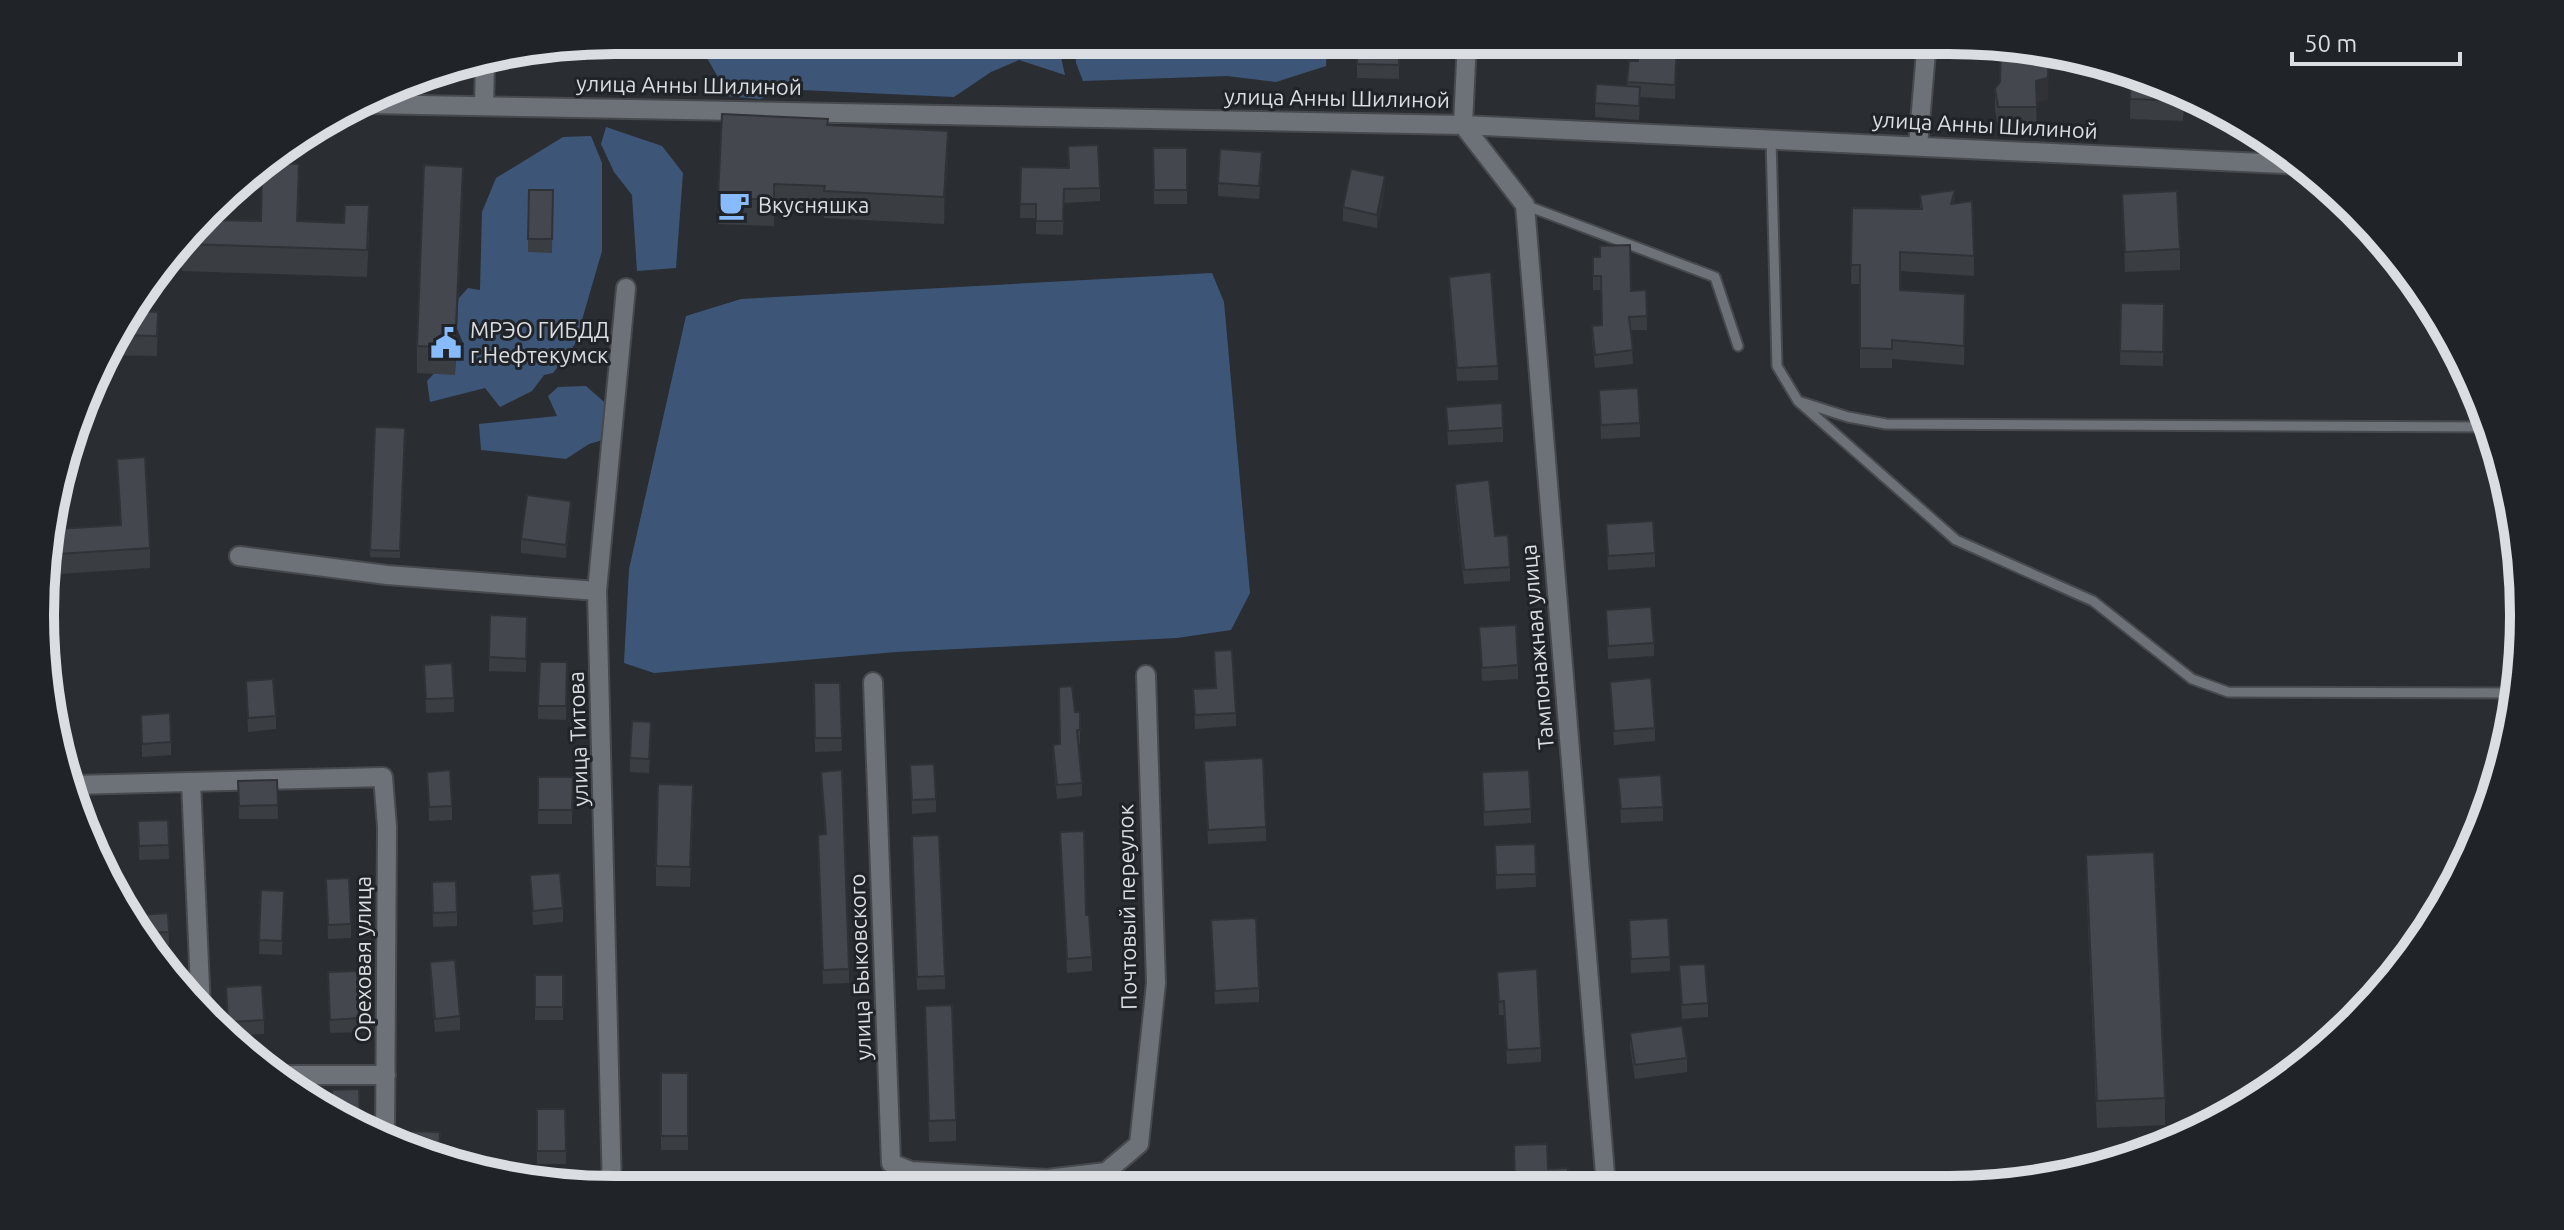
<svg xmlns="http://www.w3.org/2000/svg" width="2564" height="1230" font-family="Ubuntu,sans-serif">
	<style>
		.green { fill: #3d5677 }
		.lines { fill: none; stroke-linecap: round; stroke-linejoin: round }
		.service-casing { stroke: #464a4e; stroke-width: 13 }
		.minor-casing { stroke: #464a4e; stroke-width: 22 }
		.service { stroke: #6d7278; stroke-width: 9 }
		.minor { stroke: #6d7278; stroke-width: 18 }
		.wall { fill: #3a3e43 }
		.shaded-wall { fill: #303237 }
		.building { fill: #44484e; stroke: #303237; stroke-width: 2 }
		.labels { text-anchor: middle; stroke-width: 6; stroke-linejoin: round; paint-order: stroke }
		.street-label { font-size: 22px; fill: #dadde1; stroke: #202429 }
		.poi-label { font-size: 22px; fill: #dadde1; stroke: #202429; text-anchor: start }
		.rim { fill: none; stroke: #dadde1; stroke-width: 10 }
	</style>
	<rect width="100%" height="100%" fill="#2a2e33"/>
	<!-- green -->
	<path class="green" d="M 707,40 L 784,40 L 787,51 L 936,50 L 941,40 L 1057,40 L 1065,75 L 1019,60 L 991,72 L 954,97 L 780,89 L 760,99 L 703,94 L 719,79 L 703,51 Z
		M 1075,40 L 1327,40 L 1326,66 L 1276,82 L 1227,76 L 1083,81 L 1076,63 Z
		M 606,127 L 662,146 L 683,173 L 676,268 L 637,271 L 632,195 L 614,172 L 601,144 Z
		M 591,136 L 602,163 L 602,251 L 575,344 L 553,373 L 544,375 L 532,391 L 500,407 L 485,388 L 430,402 L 427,381 L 463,343 L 449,309 L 468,288 L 480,290 L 482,212 L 496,178 L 563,137 Z
		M 1212,273 L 1224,302 L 1250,593 L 1231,630 L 1177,638 L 896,652 L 654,673 L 624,663 L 629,569 L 686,316 L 741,299 Z
		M 586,386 L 620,416 L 616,436 L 589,444 L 566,459 L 481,450 L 479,424 L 557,416 L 548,396 L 558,387 Z"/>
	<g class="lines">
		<defs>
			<path id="service" d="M 1771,139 L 1777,366 L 1798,401 L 1956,540 L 2093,601 L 2192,679 L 2228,692 L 2516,693
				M 1525,205 L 1715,277 L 1738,346
				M 1801,402 L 1848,417 L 1886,424 L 2490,427"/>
			<path id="minor" d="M 368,104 L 1463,125 L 2303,165
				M 484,106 L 485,61
				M 1463,125 L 1525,205 L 1606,1186
				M 1463,125 L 1467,40
				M 1918,146 L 1927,40
				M 239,556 L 387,575 L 597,591
				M 873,682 L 891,1163 L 911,1171 L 1047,1179 L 1106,1172 L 1139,1144 L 1156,983 L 1146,675
				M 191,782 L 201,1010
				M 74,785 L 383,777 L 387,827 L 385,1140
				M 280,1075 L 386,1075
				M 612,1190 L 597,591 L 626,288"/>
		</defs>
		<!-- service casing -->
		<use href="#service" class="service-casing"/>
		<!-- minor casing -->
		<use href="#minor" class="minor-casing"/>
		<!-- service -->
		<use href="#service" class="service"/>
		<!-- minor -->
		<use href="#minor" class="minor"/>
	</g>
	<!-- wall -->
	<path class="wall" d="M 1357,40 L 1399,40 L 1399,79 L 1357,78 Z
		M 1677,40 L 1675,99 L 1640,97 L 1639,120 L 1595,117 L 1595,103 L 1627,86 L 1629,61 L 1638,61 Z
		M 2131,72 L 2169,84 L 2185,92 L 2183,121 L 2130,119 Z
		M 1995,89 L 2048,99 L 2036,102 L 2037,128 L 1998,127 L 1995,110 Z
		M 828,125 L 948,158 L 944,224 L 824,218 L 824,213 L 774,210 L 774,226 L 718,224 L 718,197 Z
		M 1068,146 L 1100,188 L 1100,201 L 1064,203 L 1063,235 L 1036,234 L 1036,218 L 1020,218 L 1021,167 L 1068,168 Z
		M 1153,148 L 1187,148 L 1187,204 L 1154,204 Z
		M 1262,166 L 1259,199 L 1218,196 L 1218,183 Z
		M 553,190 L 552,253 L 528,252 L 528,239 Z
		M 1385,190 L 1377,228 L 1343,221 L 1343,207 Z
		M 299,191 L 298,221 L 369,232 L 367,277 L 182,271 L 182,248 L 216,211 L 216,220 L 261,221 Z
		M 463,194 L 455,375 L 417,373 L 417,346 Z
		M 2122,194 L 2180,249 L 2180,270 L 2125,272 Z
		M 1920,195 L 1955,203 L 1974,256 L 1974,276 L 1900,271 L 1900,290 L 1965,294 L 1964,365 L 1892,359 L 1892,368 L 1860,368 L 1860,284 L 1851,284 L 1852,208 L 1920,209 Z
		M 1593,257 L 1631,291 L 1646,290 L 1647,330 L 1631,330 L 1633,364 L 1595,368 L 1592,340 L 1592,326 L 1602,325 L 1601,290 L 1593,290 Z
		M 1449,277 L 1498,366 L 1498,380 L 1457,381 L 1449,291 Z
		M 2121,303 L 2164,304 L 2163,366 L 2120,365 Z
		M 129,311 L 158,312 L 157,356 L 105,355 Z
		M 1599,390 L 1640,423 L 1640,437 L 1601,439 Z
		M 1446,407 L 1503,428 L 1503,442 L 1448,445 Z
		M 375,427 L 405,428 L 400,558 L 370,557 Z
		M 117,459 L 150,548 L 150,568 L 58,574 L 57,529 L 120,525 Z
		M 1455,484 L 1495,536 L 1510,567 L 1510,581 L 1464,584 L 1455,497 Z
		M 571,515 L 566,558 L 521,553 L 521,539 Z
		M 1606,524 L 1655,553 L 1655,567 L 1608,570 Z
		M 2514,588 L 2524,615 L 2520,655 L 2517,655 Z
		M 1606,610 L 1654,643 L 1654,656 L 1608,659 Z
		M 490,615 L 527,617 L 526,672 L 489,671 Z
		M 1479,627 L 1518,665 L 1518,679 L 1482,681 Z
		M 1214,651 L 1236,713 L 1236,726 L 1195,729 L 1193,689 L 1216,688 Z
		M 567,662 L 566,720 L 538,719 L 538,706 Z
		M 424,665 L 454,698 L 454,712 L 426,713 Z
		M 246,681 L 276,716 L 276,729 L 248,732 Z
		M 1610,682 L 1655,728 L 1655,741 L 1614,745 Z
		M 814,683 L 840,683 L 842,751 L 815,752 Z
		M 1075,712 L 1080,712 L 1080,744 L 1078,744 L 1082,783 L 1082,796 L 1057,799 L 1053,759 L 1053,745 L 1060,744 Z
		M 141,715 L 171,742 L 171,755 L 142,757 Z
		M 651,736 L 649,773 L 630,772 L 630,758 Z
		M 1204,761 L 1266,827 L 1266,841 L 1208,844 Z
		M 910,765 L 936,799 L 936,812 L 912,814 Z
		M 427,772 L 452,806 L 452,820 L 429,821 Z
		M 821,772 L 849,969 L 849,983 L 823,984 L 818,848 L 825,834 Z
		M 573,777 L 572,824 L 538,824 L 538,810 Z
		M 1618,778 L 1663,807 L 1663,821 L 1621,823 Z
		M 277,780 L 278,819 L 239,819 L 238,781 Z
		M 1482,786 L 1531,809 L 1531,823 L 1484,826 Z
		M 693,806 L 690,887 L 656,886 L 656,866 Z
		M 168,820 L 169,859 L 139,860 L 138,821 Z
		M 1060,832 L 1086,915 L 1092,957 L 1092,971 L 1067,973 Z
		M 1535,844 L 1536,887 L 1496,889 L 1495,845 Z
		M 912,849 L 945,976 L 945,989 L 917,990 Z
		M 2086,855 L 2165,1098 L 2165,1125 L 2097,1128 L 2086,882 Z
		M 530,875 L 563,908 L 563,922 L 533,925 Z
		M 326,879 L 351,924 L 351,938 L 328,939 Z
		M 432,882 L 457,912 L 457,926 L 433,927 Z
		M 261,890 L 284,891 L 282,955 L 259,954 Z
		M 168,913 L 169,945 L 147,946 L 140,934 L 140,915 Z
		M 1211,920 L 1259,988 L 1259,1002 L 1215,1004 Z
		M 1629,920 L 1670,957 L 1670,971 L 1631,973 Z
		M 430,962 L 460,1016 L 460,1030 L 435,1032 L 430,976 Z
		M 1679,965 L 1708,1003 L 1708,1017 L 1682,1019 Z
		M 1497,972 L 1541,1048 L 1541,1062 L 1507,1064 L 1504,1015 L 1499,1015 Z
		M 535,975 L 563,975 L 563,1020 L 535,1020 Z
		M 328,986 L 359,1018 L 359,1032 L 330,1033 Z
		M 226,987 L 264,1020 L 264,1034 L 228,1036 Z
		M 925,1006 L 956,1120 L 956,1141 L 929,1142 Z
		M 1630,1033 L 1687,1058 L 1687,1072 L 1635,1079 L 1630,1047 Z
		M 661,1073 L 688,1073 L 688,1150 L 661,1150 Z
		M 537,1109 L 565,1109 L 566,1164 L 537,1164 Z
		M 440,1132 L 439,1160 L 406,1149 Z"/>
	<!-- shaded-wall -->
	<path class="shaded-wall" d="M 2049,50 L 2048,99 L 2036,102 L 2036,81 Z
		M 948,131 L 948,158 L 944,224 L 944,197 Z
		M 463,167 L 463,194 L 455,375 L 455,348 Z
		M 1385,176 L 1385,190 L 1377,228 L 1377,215 Z
		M 1955,190 L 1955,209 L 1951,204 Z
		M 571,501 L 571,515 L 566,558 L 566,545 Z"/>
	<!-- building -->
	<path class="building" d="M 1357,40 L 1399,40 L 1399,65 L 1357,64 Z
		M 1638,40 L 1677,40 L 1675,85 L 1627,82 L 1629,61 L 1638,61 Z
		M 2001,45 L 2049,50 L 2048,78 L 2036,81 L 2037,107 L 1998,107 L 1995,89 L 2000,82 Z
		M 2131,72 L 2169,84 L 2184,91 L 2183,101 L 2130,99 Z
		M 1596,84 L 1640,87 L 1639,106 L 1595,103 Z
		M 722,114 L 828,119 L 827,125 L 948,131 L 944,197 L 824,191 L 825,186 L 774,184 L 774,200 L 718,197 Z
		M 1098,145 L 1100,188 L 1064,189 L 1063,221 L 1036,221 L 1036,204 L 1020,204 L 1021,167 L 1069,168 L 1068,146 Z
		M 1153,148 L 1187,148 L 1187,190 L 1154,190 Z
		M 1220,149 L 1262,152 L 1259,186 L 1218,183 Z
		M 262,163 L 299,164 L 297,221 L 344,223 L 345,205 L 369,205 L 367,250 L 185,244 L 215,212 L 215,220 L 261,221 Z
		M 424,165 L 463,167 L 455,348 L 417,346 Z
		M 1351,169 L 1385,176 L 1377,215 L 1343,207 Z
		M 529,190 L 553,190 L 552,239 L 528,239 Z
		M 1955,190 L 1951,204 L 1972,201 L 1974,256 L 1900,252 L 1900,290 L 1965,294 L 1964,346 L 1892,340 L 1892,349 L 1860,348 L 1860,265 L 1851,265 L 1852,208 L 1922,209 L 1920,195 Z
		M 2177,191 L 2180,249 L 2125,252 L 2122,194 Z
		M 1630,245 L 1631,291 L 1646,290 L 1647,316 L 1629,317 L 1633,350 L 1595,355 L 1592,326 L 1602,325 L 1601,276 L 1593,276 L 1593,257 L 1600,257 L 1600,246 Z
		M 1491,272 L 1498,366 L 1457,368 L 1449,277 Z
		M 2121,303 L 2164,304 L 2163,352 L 2120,351 Z
		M 129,311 L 158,312 L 157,336 L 116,335 Z
		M 1638,388 L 1640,423 L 1601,425 L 1599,390 Z
		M 1502,403 L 1503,428 L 1448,431 L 1446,407 Z
		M 375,427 L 405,428 L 400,551 L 370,550 Z
		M 145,457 L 150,548 L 58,554 L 57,529 L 121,525 L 117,459 Z
		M 1489,480 L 1495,536 L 1508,535 L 1510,567 L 1464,570 L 1455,484 Z
		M 527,495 L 571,501 L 566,545 L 521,539 Z
		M 1653,521 L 1655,553 L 1608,556 L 1606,524 Z
		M 2514,588 L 2521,588 L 2524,615 L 2522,638 L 2517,638 Z
		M 1651,607 L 1654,643 L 1608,646 L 1606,610 Z
		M 490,615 L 527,617 L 526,659 L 489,657 Z
		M 1516,625 L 1518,665 L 1482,668 L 1479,627 Z
		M 1232,650 L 1236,713 L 1195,715 L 1193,689 L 1216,688 L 1214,651 Z
		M 540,662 L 567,662 L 566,706 L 538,706 Z
		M 452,663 L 454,698 L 426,699 L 424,665 Z
		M 1651,678 L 1655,728 L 1614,731 L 1610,682 Z
		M 273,679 L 276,716 L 248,718 L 246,681 Z
		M 814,683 L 840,683 L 842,738 L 815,738 Z
		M 1072,686 L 1075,712 L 1080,712 L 1080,730 L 1077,730 L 1082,783 L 1057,785 L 1053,745 L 1060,744 L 1059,687 Z
		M 170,713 L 171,742 L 142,744 L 141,715 Z
		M 632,721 L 651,722 L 649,759 L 630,758 Z
		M 1263,758 L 1266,827 L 1208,830 L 1204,761 Z
		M 934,764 L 936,799 L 912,800 L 910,765 Z
		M 450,770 L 452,806 L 429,807 L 427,772 Z
		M 842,770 L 849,969 L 823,970 L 818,835 L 826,834 L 821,772 Z
		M 1529,770 L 1531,809 L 1484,812 L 1482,772 Z
		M 1661,775 L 1663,807 L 1621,809 L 1618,778 Z
		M 538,777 L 573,777 L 572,810 L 538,810 Z
		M 277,780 L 278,805 L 239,806 L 238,781 Z
		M 658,784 L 693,785 L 690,867 L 656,866 Z
		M 168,820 L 169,845 L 139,846 L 138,821 Z
		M 1084,831 L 1086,915 L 1089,915 L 1092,957 L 1067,959 L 1060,832 Z
		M 939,835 L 945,976 L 917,977 L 912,836 Z
		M 1535,844 L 1536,874 L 1496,875 L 1495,845 Z
		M 2154,852 L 2165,1098 L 2097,1101 L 2086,855 Z
		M 560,873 L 563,908 L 533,911 L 530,875 Z
		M 349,878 L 351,924 L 328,925 L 326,879 Z
		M 456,881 L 457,912 L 433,913 L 432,882 Z
		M 261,890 L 284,891 L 282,941 L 259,940 Z
		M 168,913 L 169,932 L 140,933 L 140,915 Z
		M 1256,918 L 1259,988 L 1215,991 L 1211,920 Z
		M 1668,918 L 1670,957 L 1631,959 L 1629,920 Z
		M 455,960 L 460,1016 L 435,1019 L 430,962 Z
		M 1705,964 L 1708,1003 L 1682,1005 L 1679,965 Z
		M 1537,969 L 1541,1048 L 1507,1050 L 1504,1001 L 1499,1002 L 1497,972 Z
		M 357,971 L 359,1018 L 330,1020 L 328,972 Z
		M 535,975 L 563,975 L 563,1007 L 535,1007 Z
		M 262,985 L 264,1020 L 228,1022 L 226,987 Z
		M 952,1005 L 956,1120 L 929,1121 L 925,1006 Z
		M 1682,1026 L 1687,1058 L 1635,1065 L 1630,1033 Z
		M 661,1073 L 688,1073 L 688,1136 L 661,1136 Z
		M 359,1089 L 360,1125 L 333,1107 L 332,1090 Z
		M 537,1109 L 565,1109 L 566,1151 L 537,1151 Z
		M 406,1131 L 440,1132 L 439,1151 L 406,1149 Z
		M 1547,1144 L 1548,1169 L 1568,1168 L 1568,1187 L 1504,1187 L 1504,1184 L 1515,1184 L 1514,1145 Z"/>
	<!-- icons -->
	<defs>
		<symbol id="cafe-bare" viewBox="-9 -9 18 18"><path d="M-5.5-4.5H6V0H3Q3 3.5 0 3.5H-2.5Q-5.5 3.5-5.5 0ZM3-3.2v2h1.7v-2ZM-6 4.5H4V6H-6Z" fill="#87bbfb" stroke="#202429" stroke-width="2.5" paint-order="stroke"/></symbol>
		<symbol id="civic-bare" viewBox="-9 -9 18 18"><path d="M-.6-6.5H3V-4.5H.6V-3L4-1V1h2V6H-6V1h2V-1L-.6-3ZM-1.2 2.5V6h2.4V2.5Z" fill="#87bbfb" stroke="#202429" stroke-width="2.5" paint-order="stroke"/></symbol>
	</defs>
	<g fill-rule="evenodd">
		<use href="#cafe-bare" x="712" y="183" width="44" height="44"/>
		<use href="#civic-bare" x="424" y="321" width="44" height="44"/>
	</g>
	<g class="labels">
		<!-- street labels -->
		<g class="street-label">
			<text transform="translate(689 85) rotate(1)" y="8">улица Анны Шилиной</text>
			<text transform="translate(1337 98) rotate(1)" y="8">улица Анны Шилиной</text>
			<text transform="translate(1985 125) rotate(3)" y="8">улица Анны Шилиной</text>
			<text transform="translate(1537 647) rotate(-95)" y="8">Тампонажная улица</text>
			<text transform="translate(578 739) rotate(-92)" y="8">улица Титова</text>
			<text transform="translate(1127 907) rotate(-91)" y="8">Почтовый переулок</text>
			<text transform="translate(363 959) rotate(-90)" y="8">Ореховая улица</text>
			<text transform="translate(860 967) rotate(-92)" y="8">улица Быковского</text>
		</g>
		<!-- poi labels -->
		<g class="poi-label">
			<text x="758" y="213">Вкусняшка</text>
			<text x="470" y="338">МРЭО ГИБДД<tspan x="470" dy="25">г.Нефтекумск</tspan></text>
		</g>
	</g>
	<!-- crop -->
	<path d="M0 0H2564V1230H0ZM615 54H1949A561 561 0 0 1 2510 615V615A561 561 0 0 1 1949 1176H615A561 561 0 0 1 54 615V615A561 561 0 0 1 615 54Z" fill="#202429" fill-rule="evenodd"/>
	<path class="rim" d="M615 54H1949A561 561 0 0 1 2510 615V615A561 561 0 0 1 1949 1176H615A561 561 0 0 1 54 615V615A561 561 0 0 1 615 54Z"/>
	<!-- scale -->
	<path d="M2292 52v12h168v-12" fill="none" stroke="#dadde1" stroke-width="4"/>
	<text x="2304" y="52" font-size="24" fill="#dadde1" stroke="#202429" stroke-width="6" paint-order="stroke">50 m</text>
</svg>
